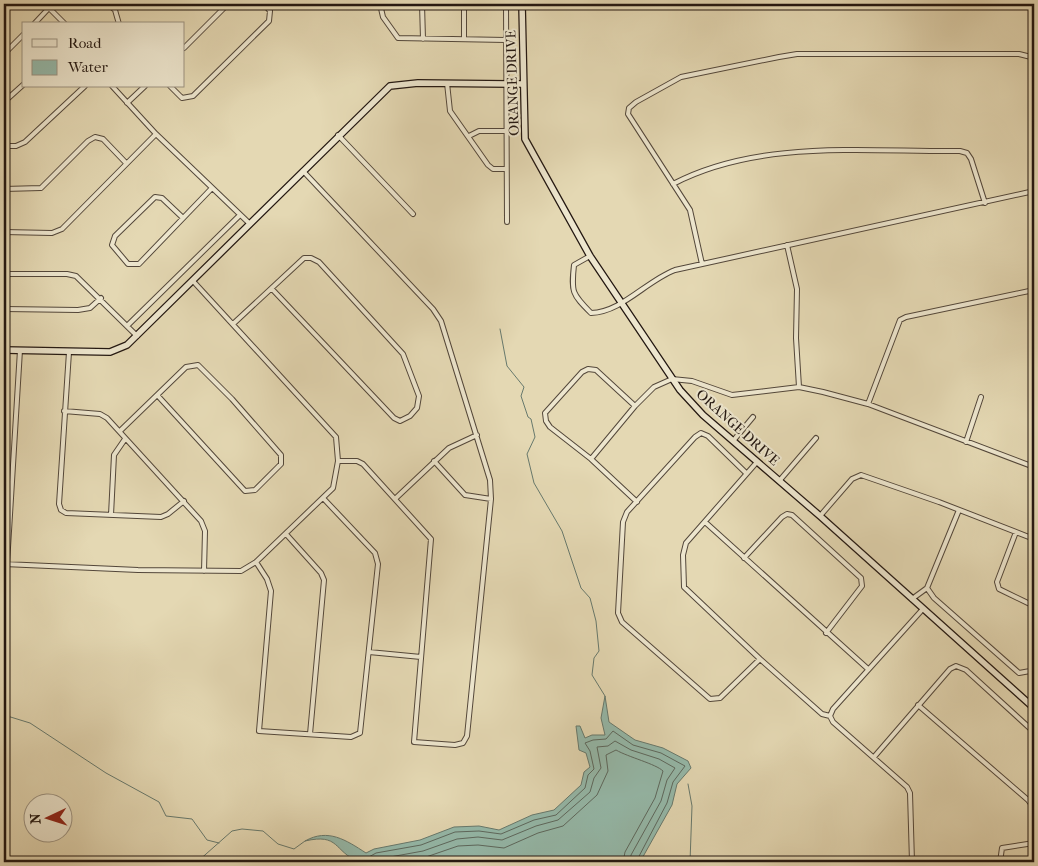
<svg xmlns="http://www.w3.org/2000/svg" width="1038" height="866" font-family="'IM FELL French Canon',serif">
	<style>
		.water { fill: #95baab; stroke: #67796d }
		.lines { fill: none; stroke-linecap: round; stroke-linejoin: round }
		.shore { stroke: #5c685e; stroke-width: 1 }
		.stream { stroke: #67796d; stroke-width: 1 }
		.street-casing { stroke: #53473a; stroke-width: 6 }
		.secondary-casing { stroke: #231711; stroke-width: 8 }
		.street { stroke: #ede6ce; stroke-width: 4 }
		.secondary { stroke: #ede6ce; stroke-width: 5.5 }
		.labels { text-anchor: middle; stroke-width: 4; stroke-linejoin: round; paint-order: stroke }
		.street-label { font-size: 14px; fill: #231711; stroke: #ede6ce }
	</style>
	<rect width="100%" height="100%" fill="#e4d8b3"/>
	<filter id="stains"><feTurbulence type="fractalNoise" baseFrequency=".004" numOctaves="4"/><feColorMatrix values="0 0 0 0 .2 0 0 0 0 .09 0 0 0 0 .02 0 0 0 .5 -.17"/></filter>
	<radialGradient id="worn" r=".72"><stop offset=".6" stop-color="#630" stop-opacity="0"/><stop offset="1" stop-color="#630" stop-opacity=".3"/></radialGradient>
	<!-- water -->
	<path class="water" d="M 605,696 L 609,722 L 635,740 L 663,748 L 688,761 L 691,768 L 677,784 L 672,805 L 640,862 L 359,862 C 333,851 340,833 305,841 C 328,828 346,840 366,853 L 374,849 L 420,840 L 454,827 L 479,826 L 499,830 L 532,815 L 554,810 L 581,785 L 584,772 L 590,767 L 586,753 L 579,750 L 576,726 L 580,726 L 585,738 L 592,735 L 605,735 L 601,718 Z"/>
	<g class="lines">
		<!-- shore -->
		<path class="shore" d="M 360,862 L 361,857 L 367,858 L 376,853 L 421,845 L 455,832 L 479,831 L 501,834 L 534,820 L 556,815 L 585,788 L 588,775 L 594,769 L 590,751 L 585,743 L 593,740 L 606,739 L 613,731 L 633,745 L 661,753 L 685,766 L 673,782 L 667,803 L 636,862
			M 373,862 L 379,859 L 423,851 L 457,839 L 478,837 L 502,840 L 536,826 L 558,820 L 590,792 L 594,778 L 601,768 L 597,747 L 608,746 L 615,741 L 631,750 L 659,759 L 675,768 L 667,780 L 661,801 L 631,855 L 630,862
			M 402,862 L 426,857 L 458,846 L 478,845 L 504,848 L 538,833 L 563,826 L 597,795 L 608,771 L 606,755 L 616,750 C 628,757 656,764 663,771 L 655,798 L 625,852 L 623,862"/>
		<!-- stream -->
		<path class="stream" d="M 500,329 L 507,366 L 524,387 L 521,396 L 528,417 L 531,419 L 535,437 L 527,454 L 534,483 L 562,531 L 581,588 L 590,598 L 596,621 L 599,651 L 594,658 L 592,675 L 605,696
			M 4,715 L 30,723 L 106,773 L 159,802 L 166,816 L 192,819 L 207,840 L 219,843
			M 688,784 L 692,806 L 690,862
			M 197,862 L 232,831 L 242,829 L 263,831 L 278,844 L 294,849 L 305,841"/>
		<defs>
			<path id="street" d="M 45,4 L 65,24
				M 108,4 L 115,10 L 119,24
				M 380,4 L 383,17 L 398,38 L 506,40
				M 422,4 L 423,39
				M 464,4 L 464,38
				M 506,4 L 507,222
				M 34,24 L 49,8
				M 184,48 L 228,4
				M 4,54 L 24,34
				M 447,83 L 450,111 L 488,165 L 493,169 L 505,169
				M 112,86 L 156,134 L 250,224
				M 170,86 L 182,98 L 193,96 L 269,21 L 270,11 L 264,4
				M 4,102 L 24,84
				M 127,103 L 145,86
				M 338,135 L 413,214
				M 469,136 L 479,131 L 506,131
				M 4,146 L 16,146 L 25,142 L 85,86
				M 303,171 L 433,309 L 441,321 L 490,480 L 491,499 L 467,736 L 463,743 L 455,745 L 414,742 L 431,539 L 363,464 L 357,461 L 338,461
				M 673,184 C 759,139 865,152 960,151 L 967,153 L 971,159 L 985,203
				M 4,189 L 41,188 L 88,141 L 95,137 L 103,139 L 126,163
				M 182,217 L 162,198 L 155,197 L 115,236 L 112,245 L 128,264 L 139,264 L 212,188
				M 4,232 L 52,233 L 62,229 L 156,134
				M 787,245 L 797,289 L 796,338 L 799,387
				M 590,256 L 574,265 C 571,292 572,294 591,313 C 622,312 646,281 675,270 L 1034,191
				M 702,264 L 690,210 L 628,114 L 629,108 L 636,102 L 681,77 L 779,57 L 797,54 L 1019,54 L 1031,57 L 1034,62
				M 4,274 L 67,274 L 76,276 L 137,336
				M 4,309 L 78,310 L 90,308 L 101,298
				M 233,324 L 304,258 L 311,258 L 319,262 L 403,354 L 419,396 L 417,408 L 410,416 L 400,421 L 394,418 L 272,289
				M 128,325 L 240,215
				M 69,352 L 59,504 L 61,510 L 66,513 L 161,517 L 168,514 L 184,501
				M 868,404 L 900,320 L 906,317 L 1034,290
				M 635,406 L 596,370 L 588,369 L 582,372 L 545,413 L 546,421 L 550,427 L 591,459 L 637,502
				M 64,411 L 100,414 L 107,418 L 201,521 L 205,531 L 204,571
				M 121,430 L 186,367 L 198,365 L 232,399 L 281,455 L 281,464 L 255,490 L 245,491 L 158,396
				M 733,441 L 753,417
				M 966,442 L 981,397
				M 591,459 L 635,406 L 654,387 L 672,379 L 692,381 L 732,395 L 799,387 L 823,392 L 868,404 L 1034,467
				M 434,461 L 465,495 L 491,499
				M 757,462 L 686,543 L 683,555 L 684,587 L 760,659 L 822,714 L 830,716
				M 746,473 L 708,436 L 701,433 L 695,437 L 627,512 L 623,522 L 618,613 L 622,622 L 710,699 L 720,698 L 760,659
				M 780,480 L 816,438
				M 396,498 L 449,448 L 477,435
				M 959,510 L 927,588 L 934,598 L 1019,673 L 1030,671 L 1034,662
				M 111,515 L 114,455 L 125,439
				M 820,516 L 852,479 L 861,475 L 939,502 L 1034,539
				M 705,522 L 868,669
				M 1016,532 L 997,582 L 999,589 L 1034,606
				M 286,534 L 321,573 L 324,580 L 310,734
				M 744,558 L 782,517 L 787,514 L 792,515 L 861,578 L 862,586 L 826,633
				M 256,562 L 267,579 L 271,591 L 259,731 L 351,737 L 360,733 L 378,564 L 375,553 L 323,498
				M 4,564 L 138,570 L 241,571 L 256,562 L 333,488 L 338,461 L 336,437 L 193,281
				M 7,564 L 20,350
				M 912,599 L 927,588
				M 369,652 L 421,657
				M 918,705 L 1028,800 L 1034,808
				M 874,757 L 950,669 L 956,666 L 966,670 L 1034,732
				M 912,862 L 910,793 L 907,787 L 833,722 L 830,716 L 833,709 L 922,610
				M 1000,862 L 1002,848 L 1034,843"/>
			<path id="secondary" d="M 522,4 L 525,139 L 590,256 L 680,390 L 703,415 L 820,516 L 1034,708
				M 4,350 L 110,352 L 127,345 L 390,86 L 418,83 L 522,84"/>
		</defs>
		<!-- street casing -->
		<use href="#street" class="street-casing"/>
		<!-- secondary casing -->
		<use href="#secondary" class="secondary-casing"/>
		<!-- street -->
		<use href="#street" class="street"/>
		<!-- secondary -->
		<use href="#secondary" class="secondary"/>
	</g>
	<g class="labels">
		<!-- street labels -->
		<g class="street-label">
			<text transform="translate(512 83) rotate(-92)" y="5">ORANGE DRIVE</text>
			<text transform="translate(738 427) rotate(42)" y="5">ORANGE DRIVE</text>
		</g>
	</g>
	<!-- margin -->
	<rect width="1038" height="866" fill="none" stroke="#e4d8b3" stroke-width="20"/>
	<rect x="5" y="5" width="1028" height="856" fill="none" stroke="#231711" stroke-width="2.5"/>
	<rect x="10" y="10" width="1018" height="846" fill="none" stroke="#231711"/>
	<!-- legend -->
	<rect x="22" y="22" width="162" height="65" fill="#ede6ce" stroke="#9c9382"/>
	<rect x="32" y="39" width="25" height="8" fill="#ede6ce" stroke="#9c9382"/>
	<text x="68" y="48" font-size="15" fill="#231711">Road</text>
	<rect x="32" y="60" width="25" height="15" fill="#95baab" stroke="#9c9382"/>
	<text x="68" y="72" font-size="15" fill="#231711">Water</text>
	<!-- north arrow -->
	<g transform="translate(48 818) rotate(266)"><circle r="24" fill="#ede6ce" stroke="#9c9382"/>
	<path d="M0-4L9 19L0 12L-9 19Z" fill="#8f2418"/>
	<text y="-8" font-size="14" font-weight="bold" text-anchor="middle" fill="#231711">N</text>
	</g>
	<rect width="100%" height="100%" filter="url(#stains)"/>
	<rect width="100%" height="100%" fill="url(#worn)"/>
</svg>
